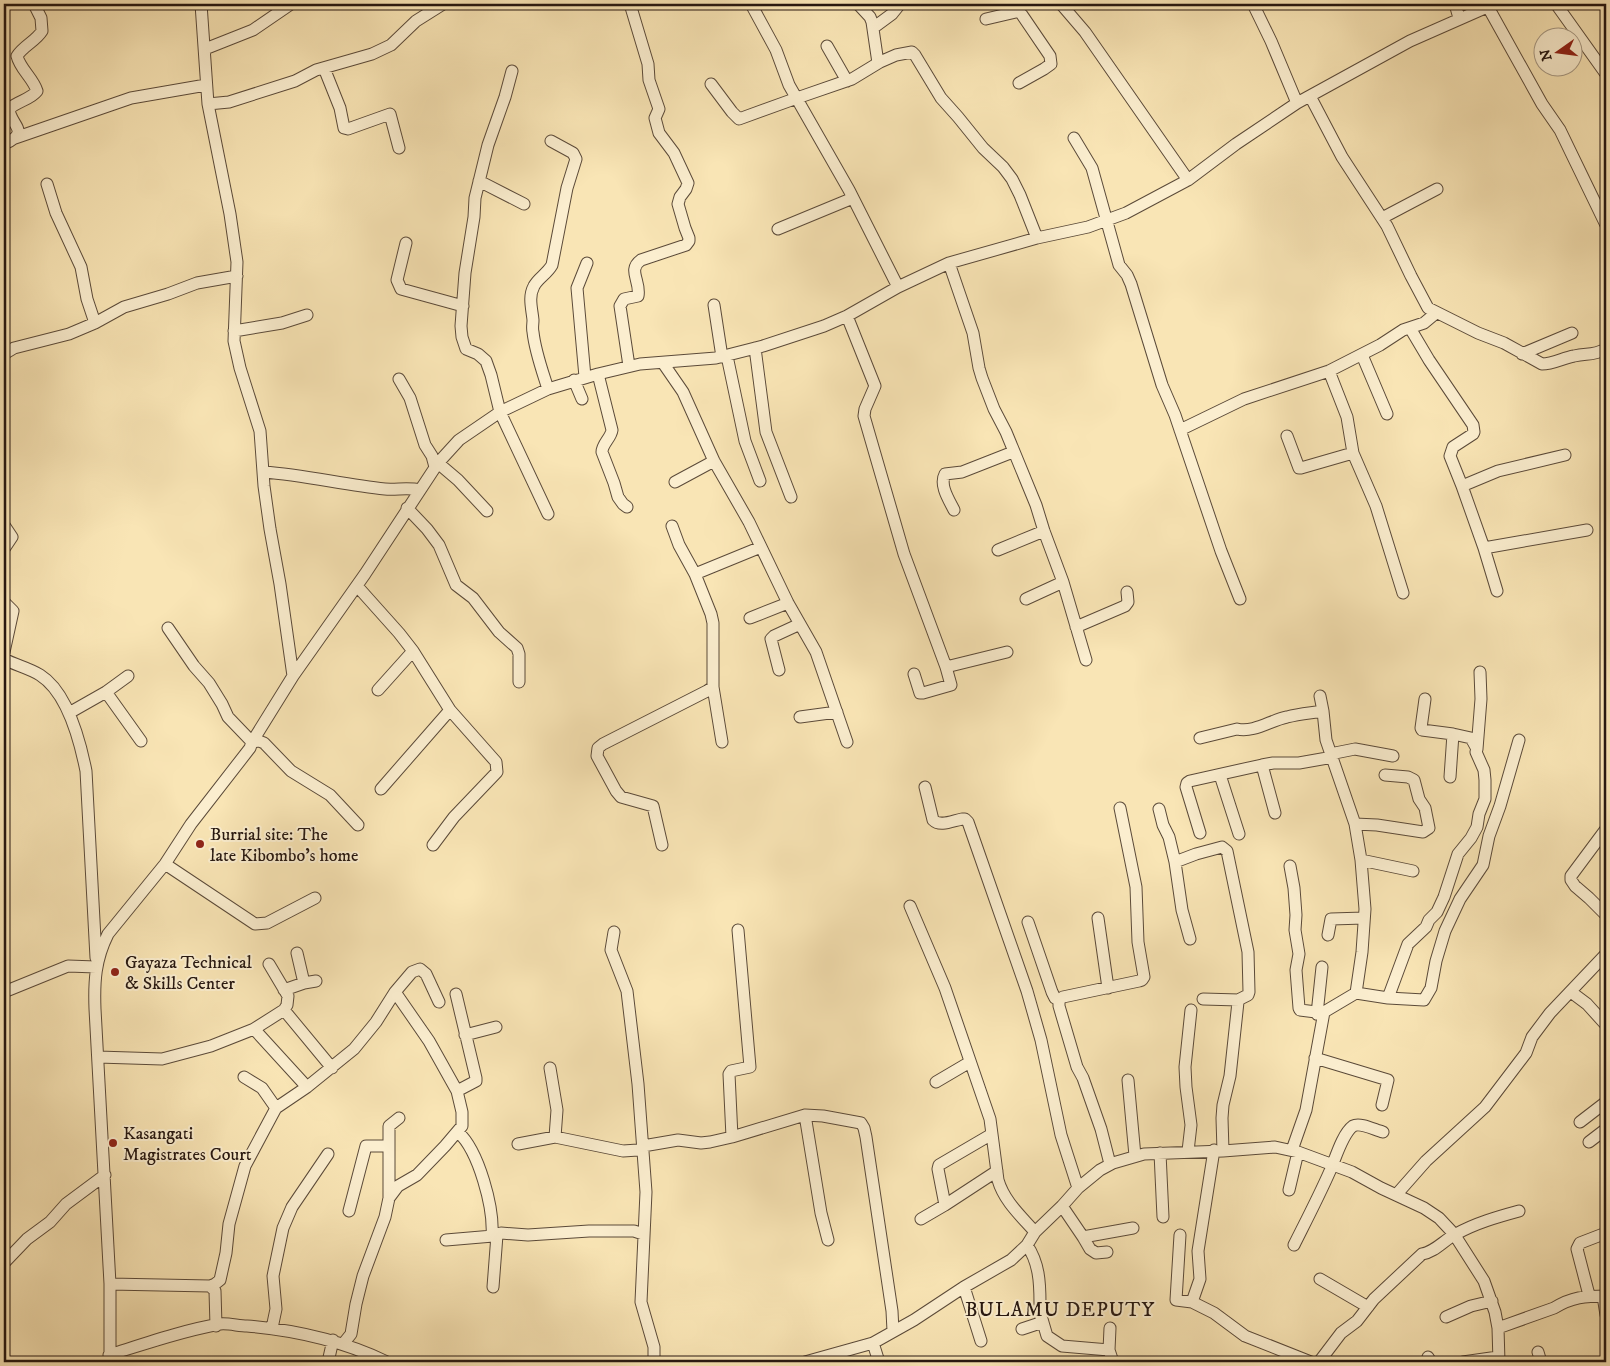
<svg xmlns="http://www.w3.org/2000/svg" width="1610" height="1366" font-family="'IM FELL DW Pica',serif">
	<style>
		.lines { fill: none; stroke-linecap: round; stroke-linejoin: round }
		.minor-casing { stroke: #5b4a39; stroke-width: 13 }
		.minor { stroke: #fbeecf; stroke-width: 11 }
		.poi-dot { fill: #8f2418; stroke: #fbeecf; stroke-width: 2 }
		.labels { text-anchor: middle; stroke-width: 4; stroke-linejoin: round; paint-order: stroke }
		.poi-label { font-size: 18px; fill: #261710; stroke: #fbeecf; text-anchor: start }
		.quarter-label { font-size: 20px; letter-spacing: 1px; fill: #261710; stroke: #fbeecf }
	</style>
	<rect width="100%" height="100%" fill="#f9e5b5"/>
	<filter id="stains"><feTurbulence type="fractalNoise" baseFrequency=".004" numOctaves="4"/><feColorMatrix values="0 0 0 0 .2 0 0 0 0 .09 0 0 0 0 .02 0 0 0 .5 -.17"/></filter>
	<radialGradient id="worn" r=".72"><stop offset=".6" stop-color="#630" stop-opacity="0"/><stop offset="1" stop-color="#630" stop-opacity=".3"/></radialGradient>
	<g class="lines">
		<defs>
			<path id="minor" d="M 201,4 L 208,104 L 230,214 L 237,262 L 234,341 L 240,368 L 260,431 L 264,486 L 270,529 L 280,584 L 293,676
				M 751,4 L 776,50 L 789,85 L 849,190 L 898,287
				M 858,4 L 870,17 L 872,22 L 878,63
				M 1061,4 L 1085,32 L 1188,180
				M 1253,4 L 1271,41 L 1297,103
				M 1455,4 L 1459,18
				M 1556,4 L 1606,74
				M 1488,7 L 1542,104 L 1560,130 L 1606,225
				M 1018,9 L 1050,56 L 1051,64 L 1044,69 L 1019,83
				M 986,19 L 1016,12 L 1024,4
				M 873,28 L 892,14 L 900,4
				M 827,46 L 847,81
				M 205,49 L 253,30 L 291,4
				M 324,68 L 340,108 L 344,128 L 348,129 L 390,114 L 399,148
				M 512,71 L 505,97 L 488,145 L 475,198 L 474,217 L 465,273 L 461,326 L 462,337 L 466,349 L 478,354 L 486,361 L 491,375 L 500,412 L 548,514
				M 711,84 L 732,112 L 739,119 L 797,98 L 852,79 L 880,62 L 896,55 L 912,52 L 915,55 L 941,98 L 958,117 L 983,148 L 1003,167 L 1012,179 L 1020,195 L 1037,238
				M 1310,96 L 1342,157 L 1387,226 L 1411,276 L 1428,308 L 1478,333 L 1504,343 L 1542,364 C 1553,364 1563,358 1574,356 C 1588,353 1592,356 1606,349
				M 208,104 L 229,102 L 295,81 L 316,70 L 372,54 L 391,45 L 416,21 L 443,4
				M 15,138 L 131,98 L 206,85
				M 1074,138 L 1092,168 L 1119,265 L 1127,275 L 1131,284 L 1162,385 L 1175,415 L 1221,551 L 1240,599
				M 4,144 C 32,132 10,125 9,109 C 17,101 30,100 37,91 C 33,78 20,69 17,56 C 23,46 36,41 42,31 L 41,18 L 34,4
				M 479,181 L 524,204
				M 47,184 L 56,213 L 81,267 L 87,299 L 95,323
				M 1382,218 L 1437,189
				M 778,229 L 853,198
				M 406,243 L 397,280 L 401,289 L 463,306
				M 949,263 L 973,333 L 979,368 L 982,378 L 994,409 L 1006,432 L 1036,505 L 1044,531 L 1063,582 L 1086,660
				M 714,305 L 722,357
				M 847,316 L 875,386 L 865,409 L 864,416 L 904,554 L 946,667 L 1007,652
				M 1410,328 L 1429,360 L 1473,425 L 1474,432 L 1473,434 L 1453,447 L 1450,456 L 1462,486 L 1484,548 L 1587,530
				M 234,331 L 282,323 L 307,315
				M 755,348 L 766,432 L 791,497
				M 4,354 L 14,348 L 69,334 L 95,323 L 124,307 L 168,294 L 197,283 L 237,276
				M 1522,354 L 1572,333
				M 1362,355 L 1387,414
				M 727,356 L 745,441 L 760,481
				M 663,363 L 683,392 L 714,461 L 749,522 L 788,603 L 816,652 L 847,742
				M 629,366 L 620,306 L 624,299 L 638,296 C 641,281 627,270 641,260 L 686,245 L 689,241 L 689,238 L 685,228 L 678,204 L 680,197 L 686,189 L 688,183 L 674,153 L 659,133 L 655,118 L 659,109 L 649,80 L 648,64 L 630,4
				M 1329,371 L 1347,417 L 1353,453 L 1376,506 L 1403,593
				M 598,374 L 612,430 C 611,438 602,444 602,452 L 614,483 L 618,497 L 623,504 L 627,507
				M 585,377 L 577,288 L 587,263
				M 399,379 L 410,398 L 425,445 L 432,456 L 435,467
				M 574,380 L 582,399
				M 548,389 C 542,370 535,351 533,332 C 532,328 533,324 533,320 C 532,309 528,297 534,286 C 538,278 547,274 552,265 L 567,188 L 576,159 L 573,153 L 551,141
				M 1180,430 L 1244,399 L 1329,371 L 1380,345 L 1403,330 L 1424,323 L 1436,313
				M 1287,436 L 1299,468 L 1301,468 L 1353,453
				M 438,463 L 458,480 L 487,511
				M 264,472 C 305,475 345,485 385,489 C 397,490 408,487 420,490
				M 675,482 L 714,461
				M 1462,486 L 1498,471 L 1565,455
				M 407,508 L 427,529 L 439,545 L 456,585 L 473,598 L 499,632 L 517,648 L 519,654 L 519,682
				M 954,510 C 949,500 939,485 945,474 L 962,472 L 1013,452
				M 4,525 L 12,537 L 4,549
				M 672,526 L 679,545 L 695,574
				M 1484,548 L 1497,591
				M 998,550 L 1044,531
				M 357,586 L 399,633 L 413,651 L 450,710 L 496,762 L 497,772 L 454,817 L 433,845
				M 1026,599 L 1063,582
				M 4,602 L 13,611 L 4,652
				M 750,618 L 788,603
				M 1076,627 L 1125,606 L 1128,602 L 1127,592
				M 168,628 L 194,666 L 209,683 L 222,704 L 228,717 L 252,742 L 259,741 L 264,743 L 291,771 L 330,795 L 358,825
				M 4,659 C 15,665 29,668 40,675 C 67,692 80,741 86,771 L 96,958
				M 779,670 L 771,639 L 774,636 L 800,624
				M 914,674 L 920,693 L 923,693 L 951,685 L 946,667
				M 713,687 L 722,742
				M 378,690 L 413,651
				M 106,692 L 141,741
				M 69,713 L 106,692 L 128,676
				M 800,717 L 837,712
				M 1200,738 L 1237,729 C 1254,733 1271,720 1287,717 C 1299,714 1311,713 1323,711
				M 1477,749 L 1481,699 L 1480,672
				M 1330,754 L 1355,749 L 1393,756
				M 1220,775 L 1239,834
				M 1450,777 L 1453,734
				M 925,787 L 933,820 C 940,827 952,821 962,819 L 965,819 L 968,822 L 1027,991 L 1041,1040 L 1061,1135 L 1078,1188
				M 381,789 L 450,710
				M 1159,809 L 1163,825 L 1169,837 L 1175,862 L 1196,854 L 1222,847 L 1227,851 L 1248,952 L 1249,992 L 1248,995 L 1240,999 L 1238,1002 L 1230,1076 L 1223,1105 L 1222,1118 L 1223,1151
				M 1275,813 L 1262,765 L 1273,763 L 1299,763 L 1333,757
				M 1355,824 L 1377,825 L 1423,832 L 1429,828 L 1425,808 L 1419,799 L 1414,780 L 1408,777 L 1385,775
				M 1606,829 L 1571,876 L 1571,880 L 1575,886 L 1589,898 L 1606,915
				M 1200,833 L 1186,787 L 1187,783 L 1190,781 L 1262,765
				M 662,845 L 653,806 L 621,797 L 616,791 L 597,756 L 598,748 L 603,744 L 707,691 L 713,687 L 713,623 L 711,614 L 695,574 L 761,547
				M 1361,860 L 1413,871
				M 1175,862 L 1182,910 L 1190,939
				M 165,864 L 255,924 L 267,923 L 315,898
				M 1290,866 L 1294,888 L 1296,915 L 1295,930 L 1299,954 L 1296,970 L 1299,1008 L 1300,1010 L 1316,1012 L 1317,1014 L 1324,1012 L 1356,993 L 1362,952 L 1365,909 L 1361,860 L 1355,824 L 1326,740 L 1323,711 L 1320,696
				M 910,906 L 945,988 L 990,1119 L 998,1180 C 1004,1201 1021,1216 1035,1232
				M 1098,918 L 1108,988
				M 1028,922 L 1052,992 L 1055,998 L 1059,1000 L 1059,1006 L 1077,1067 L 1083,1078 L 1101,1129 L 1110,1164
				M 614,932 L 611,950 L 627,991 L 638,1084 L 646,1192 L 641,1302 L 654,1347 L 654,1362
				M 1328,935 L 1331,919 L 1364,918
				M 297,953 L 304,983
				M 269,964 L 288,996 L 287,1005 L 284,1010
				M 284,990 L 304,983 L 316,981
				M 4,992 L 68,966 L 96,967
				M 1571,992 L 1587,1004 L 1606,1025
				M 1356,993 L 1388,998 L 1424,1000 L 1431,988 L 1436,961 L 1445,931 L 1460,899 L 1483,865 L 1489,836 L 1500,806 L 1519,740
				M 456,994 L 476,1078 L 476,1081 L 457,1091
				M 1388,998 L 1408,944 L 1426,927 L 1429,920 L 1437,912 L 1444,897 L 1458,854 L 1471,838 L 1477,827 L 1479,814 L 1485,799 L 1485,780 L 1484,770 L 1476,752 L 1477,749 L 1471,738 L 1453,734 L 1422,730 L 1421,728 L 1425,699
				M 1203,999 L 1239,1000
				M 1059,1000 L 1063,997 L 1139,981 L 1142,980 L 1144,977 L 1138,942 L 1136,887 L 1120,808
				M 1317,1014 L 1322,967
				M 254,1029 L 284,1010 L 332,1068
				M 465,1035 L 496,1027
				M 98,1057 L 162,1059 L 211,1046 L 254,1029 L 307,1087
				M 1315,1058 L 1388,1080 L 1382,1105
				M 550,1068 L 557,1110 L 555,1137
				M 244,1077 L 262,1088 L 276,1108
				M 1128,1080 L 1135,1156
				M 936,1082 L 970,1062
				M 805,1115 L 821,1213 L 828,1240
				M 1580,1122 L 1606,1102
				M 457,1133 L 458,1132 C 479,1151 494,1208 492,1236
				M 732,1137 L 729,1074 L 731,1071 L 750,1067 L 738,930
				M 1589,1142 L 1606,1129
				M 518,1144 L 555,1137 L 623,1151 L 638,1150
				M 643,1146 L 678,1140 L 701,1143 L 710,1142 L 732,1137 L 805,1115 L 823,1116 L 861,1123 L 864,1128 L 866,1137 L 892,1311 L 893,1331
				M 1292,1150 L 1306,1110 L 1324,1012
				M 1188,1151 L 1191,1125 L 1186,1087 L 1185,1067 L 1191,1010
				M 1160,1153 L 1163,1217
				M 1289,1190 L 1298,1152
				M 1396,1195 L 1426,1161 L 1485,1107 L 1526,1053 L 1532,1037 L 1550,1013 L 1606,954
				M 389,1198 L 389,1126 L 399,1118
				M 945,1205 L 997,1171
				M 1062,1206 L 1083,1237 L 1090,1249 L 1096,1253 L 1107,1252
				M 349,1211 L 366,1146 L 388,1146
				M 921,1219 L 945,1205 L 938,1169 L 939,1165 L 992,1134
				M 1180,1235 L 1176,1300 L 1192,1302 L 1214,1313 L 1245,1336 L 1311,1362
				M 1083,1237 L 1133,1228
				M 446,1240 L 493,1236 L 501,1233 L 528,1235 L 589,1231 L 634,1231 L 643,1234
				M 1294,1245 C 1306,1221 1319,1196 1330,1171 C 1335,1160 1342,1134 1353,1126 C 1360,1122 1375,1130 1383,1132
				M 4,1263 L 27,1239 L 50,1222 L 66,1204 L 105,1175
				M 1320,1279 L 1368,1307
				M 110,1284 L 210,1286 L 215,1284 L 220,1280 L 226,1253 L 229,1224 L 245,1166 L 276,1108 L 307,1087 L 354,1049 L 376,1022 L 395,992 L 412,972 L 420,969 L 426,974 L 439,1002
				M 210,1286 L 215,1291 L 216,1326
				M 493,1287 L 497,1235
				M 964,1287 L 981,1341
				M 1589,1295 L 1577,1249 L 1580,1243 L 1606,1233
				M 1603,1296 L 1606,1315
				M 1192,1302 L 1200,1279 L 1198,1251 L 1214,1150
				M 1446,1317 L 1471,1306 L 1492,1301
				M 1042,1319 L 1047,1336 L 1062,1346 L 1109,1350
				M 272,1328 L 276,1309 L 273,1276 L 283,1228 L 292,1207 L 328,1154
				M 1110,1328 L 1109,1350 L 1113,1362
				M 1498,1328 L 1554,1308 C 1572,1297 1585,1296 1606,1296
				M 1022,1329 L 1040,1323 C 1043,1316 1040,1310 1040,1303 C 1040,1282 1039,1263 1027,1245
				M 873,1343 L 879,1362
				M 343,1344 L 351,1334 L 356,1304 L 363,1276 L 385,1217 L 389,1198 L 398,1186 L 417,1175 L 445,1146 L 462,1126 L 462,1112 L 457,1091 L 429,1041 L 395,992
				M 1538,1352 L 1541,1362
				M 109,1355 C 144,1344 184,1330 220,1324 C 228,1323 239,1326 247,1326 C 296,1330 343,1341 387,1362
				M 1428,1357 L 1431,1362
				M 110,1362 L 110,1284 L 95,1009 C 94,982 95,960 108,934 L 165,864 L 191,824 L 250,748 L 252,742 L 293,676 L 365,574 L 438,463 L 459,440 L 500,412 L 548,389 L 598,374 L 640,364 L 716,358 L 763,346 L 824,326 L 847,316 L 898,287 L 949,263 L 1037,238 L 1088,227 L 1126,213 L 1188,180 L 1236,144 L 1297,103 L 1410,41 L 1494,4
				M 328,1362 L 333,1340
				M 805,1362 L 873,1343 L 914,1320 L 964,1287 L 1011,1260 L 1027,1245 L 1035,1232 L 1062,1206 L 1078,1188 L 1100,1170 L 1113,1163 L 1144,1154 L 1223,1151 L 1275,1147 L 1298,1152 L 1352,1172 L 1381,1188 L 1424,1208 L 1439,1218 L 1454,1234 L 1484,1281 L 1495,1312 L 1498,1328 L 1499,1362
				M 1319,1362 L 1341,1333 L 1357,1321 L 1374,1299 L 1422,1254 C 1435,1252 1444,1240 1456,1234 C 1476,1223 1497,1217 1519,1211
				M 1463,1362 L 1498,1357"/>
		</defs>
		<!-- minor casing -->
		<use href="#minor" class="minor-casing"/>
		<!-- minor -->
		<use href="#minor" class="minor"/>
	</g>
	<!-- markers -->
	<g class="poi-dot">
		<circle cx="200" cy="844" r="5"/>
		<circle cx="115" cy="972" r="5"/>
		<circle cx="113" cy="1143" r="5"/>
	</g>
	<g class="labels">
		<!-- poi labels -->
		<g class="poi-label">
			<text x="210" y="840">Burrial site: The<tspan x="210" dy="21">late Kibombo's home</tspan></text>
			<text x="125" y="968">Gayaza Technical<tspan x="125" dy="21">&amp; Skills Center</tspan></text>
			<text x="123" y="1139">Kasangati<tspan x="123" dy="21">Magistrates Court</tspan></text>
		</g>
		<!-- quarter labels -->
		<g class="quarter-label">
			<text x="1060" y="1316">BULAMU DEPUTY</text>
		</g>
	</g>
	<!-- margin -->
	<rect width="1610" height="1366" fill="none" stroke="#f9e5b5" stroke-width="20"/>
	<rect x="5" y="5" width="1600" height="1356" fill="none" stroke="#261710" stroke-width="2.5"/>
	<rect x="10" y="10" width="1590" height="1346" fill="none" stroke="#261710"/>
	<!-- north arrow -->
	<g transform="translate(1558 52) rotate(256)"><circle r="24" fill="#fbeecf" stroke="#a69883"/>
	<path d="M0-4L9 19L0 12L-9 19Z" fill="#8f2418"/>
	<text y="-8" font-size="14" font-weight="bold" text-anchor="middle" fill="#261710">N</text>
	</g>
	<rect width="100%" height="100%" filter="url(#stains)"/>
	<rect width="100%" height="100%" fill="url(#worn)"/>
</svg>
